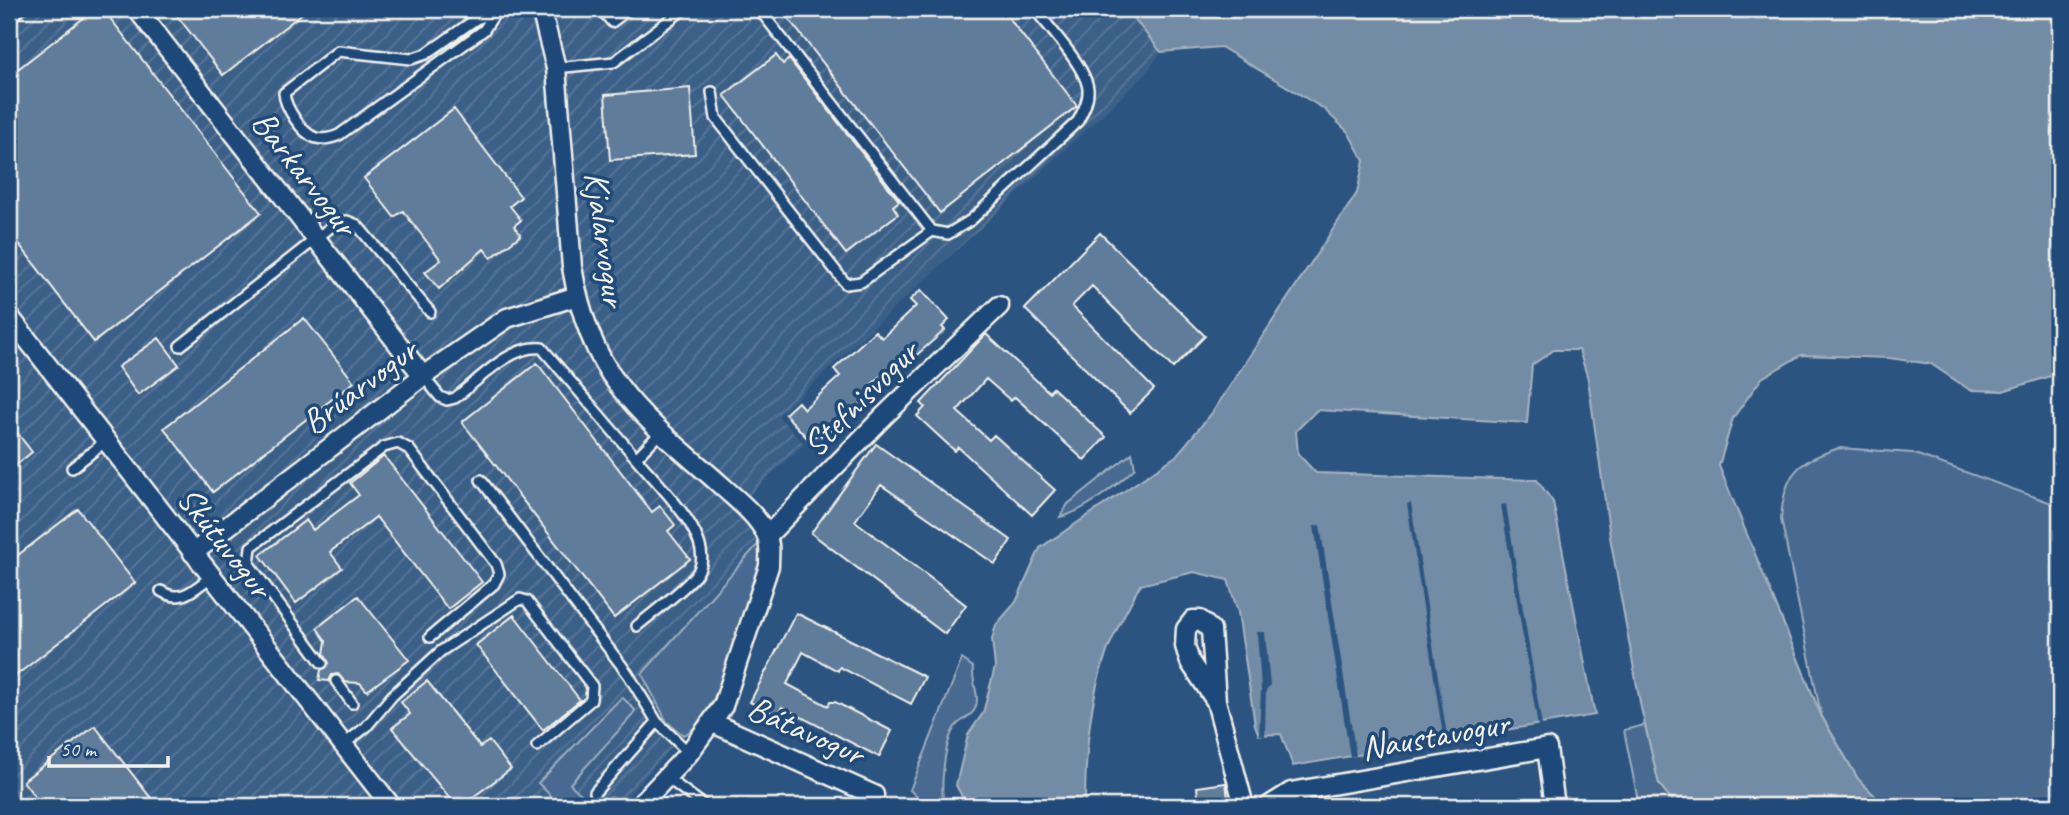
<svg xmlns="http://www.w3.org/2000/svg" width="2069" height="815" font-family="Caveat,sans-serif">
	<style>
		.industrial { fill: url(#industrial-furrows) }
		.green { fill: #496b90; stroke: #9eaebc; stroke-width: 2 }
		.water { fill: #738ca6; stroke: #a7b4c0; stroke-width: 2 }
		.pier { fill: #2c5481 }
		.building { fill: #5e7b9a; stroke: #f4f1e8; stroke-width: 2 }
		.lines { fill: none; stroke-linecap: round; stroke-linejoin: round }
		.lane-casing { stroke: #f4f1e8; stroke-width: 14 }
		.street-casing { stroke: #f4f1e8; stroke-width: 23 }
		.lane { stroke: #1f4a7a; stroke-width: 9 }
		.street { stroke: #1f4a7a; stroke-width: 18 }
		.labels { text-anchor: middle; stroke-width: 7; stroke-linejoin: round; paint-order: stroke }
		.street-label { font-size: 35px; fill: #f4f1e8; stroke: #1f4a7a }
	</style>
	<defs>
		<pattern id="industrial-furrows" width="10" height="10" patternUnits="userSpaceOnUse" patternTransform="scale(1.75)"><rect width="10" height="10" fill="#3b6088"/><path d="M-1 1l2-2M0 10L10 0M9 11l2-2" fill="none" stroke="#587799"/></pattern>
	</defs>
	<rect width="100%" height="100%" fill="#2c5481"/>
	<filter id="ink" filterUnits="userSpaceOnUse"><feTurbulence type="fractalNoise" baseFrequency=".0143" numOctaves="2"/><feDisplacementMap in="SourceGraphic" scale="14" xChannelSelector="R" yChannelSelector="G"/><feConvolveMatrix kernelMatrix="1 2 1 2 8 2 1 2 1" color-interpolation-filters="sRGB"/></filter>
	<g filter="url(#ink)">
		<!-- industrial -->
		<path class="industrial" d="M 9,9 L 1126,9 L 1161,52 L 1143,77 L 778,416 L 804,444 L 750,494 L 759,543 L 642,674 L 674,745 L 619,806 L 9,806 Z"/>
		<!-- green -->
		<path class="green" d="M 1839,448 L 1912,453 L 2060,506 L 2060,806 L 1885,806 L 1858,779 L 1821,715 L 1781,519 C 1784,474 1796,462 1839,448 Z
			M 1132,453 L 1135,468 C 1117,485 1084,512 1060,517 L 1068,504 Z
			M 759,543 L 763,546 L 762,561 C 751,595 717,726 683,735 L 667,722 L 642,674 Z
			M 962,659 L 973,667 C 971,681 981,696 975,709 C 970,718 961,719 955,727 C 944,743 940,788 944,806 L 926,806 L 910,790 Z
			M 622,697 L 635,710 L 632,716 L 570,784 L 594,806 L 561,806 L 538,783 Z
			M 1645,725 L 1659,784 L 1677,806 L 1639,806 L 1624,730 Z"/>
		<!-- water -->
		<path class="water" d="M 1126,9 L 2060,9 L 2060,373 L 2003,391 L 1970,390 L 1931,364 L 1889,358 L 1801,355 L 1762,378 L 1733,418 L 1719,466 L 1821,715 L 1858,779 L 1885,806 L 1677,806 L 1659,784 L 1641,708 L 1610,537 L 1588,379 L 1579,350 L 1554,350 L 1532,365 L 1527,423 L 1317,410 L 1296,431 L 1298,454 L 1316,473 L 1537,480 L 1553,502 L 1595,715 L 1293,766 L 1281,734 L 1259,735 L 1255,725 L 1238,612 L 1228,580 L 1194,572 L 1140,585 C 1129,606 1117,627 1108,649 C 1089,698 1085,755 1085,806 L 967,806 L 956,785 L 968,735 L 983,713 L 995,667 L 992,639 L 996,625 L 1016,602 L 1040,548 L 1176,456 L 1212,413 L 1357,193 L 1364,161 L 1348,132 L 1324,109 L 1221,47 L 1161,52 Z"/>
		<!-- pier -->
		<path class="pier" d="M 1411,503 L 1448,742 L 1444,742 L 1407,504 Z
			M 1506,504 L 1542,726 L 1538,727 L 1501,505 Z
			M 1320,525 L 1356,756 L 1350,757 L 1314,526 Z
			M 1257,632 L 1265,632 L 1270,686 L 1266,690 L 1265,736 L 1259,735 L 1261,689 Z"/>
		<!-- building -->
		<path class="building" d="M 95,9 L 103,9 L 261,213 L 94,342 L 9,231 L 9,76 Z
			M 172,9 L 308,9 L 223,75 Z
			M 781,9 L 1002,9 L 1077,106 L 940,213 Z
			M 776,55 L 783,64 L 789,59 L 899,201 L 893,206 L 898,214 L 846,254 L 724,95 Z
			M 690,88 L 695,154 L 610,160 L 605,95 Z
			M 454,109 L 521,197 L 510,206 L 521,220 L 514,226 L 521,235 L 491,258 L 484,249 L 439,289 L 425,272 L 441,260 L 403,211 L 394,217 L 364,178 Z
			M 1100,233 L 1205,336 L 1173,368 L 1092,286 L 1072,306 L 1154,389 L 1130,413 L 1025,309 Z
			M 921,290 L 949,320 L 942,327 L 945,330 L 910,361 L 907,358 L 899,366 L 896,362 L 869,387 L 872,390 L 865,396 L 867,399 L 832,431 L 829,428 L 821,436 L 819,433 L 810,441 L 785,414 L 798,402 L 804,409 L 840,376 L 834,369 L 875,331 L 882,338 L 916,306 L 910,300 Z
			M 304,318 L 354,382 L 213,492 L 164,428 Z
			M 986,334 L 1049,392 L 1053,388 L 1106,437 L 1084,460 L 1015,397 L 1011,401 L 986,379 L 957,411 L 989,440 L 994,435 L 1055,490 L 1032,515 L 958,447 L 955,451 L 917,416 L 925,407 L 921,403 Z
			M 159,338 L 179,365 L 138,395 L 118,367 Z
			M 537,363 L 652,512 L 660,506 L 675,525 L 668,531 L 690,559 L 614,618 L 462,422 Z
			M 9,422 L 32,452 L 9,471 Z
			M 876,444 L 1011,540 L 995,564 L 881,485 L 855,521 L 966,605 L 945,634 L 811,533 Z
			M 384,456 L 482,582 L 448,609 L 376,517 L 330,552 L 342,568 L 296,603 L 260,555 L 306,520 L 313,530 L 359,495 L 350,483 Z
			M 78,509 L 135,583 L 9,681 L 9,562 Z
			M 358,596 L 409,660 L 367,691 L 360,683 L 345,682 L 338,674 L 332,675 L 329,681 L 319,680 L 321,670 L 329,663 L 324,654 L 326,641 L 317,628 Z
			M 796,613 L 925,677 L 911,704 L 840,667 L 838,671 L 803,652 L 787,684 L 828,706 L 830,702 L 835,702 L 892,731 L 879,757 L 782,707 L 777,716 L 750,702 Z
			M 514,615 L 580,700 L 543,730 L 476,645 Z
			M 427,681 L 480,747 L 489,741 L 511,769 L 461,806 L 456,806 L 392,728 L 410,714 L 401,702 Z
			M 95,726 L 157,806 L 42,806 L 23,781 Z
			M 1226,783 L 1229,805 L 1199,806 L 1197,787 Z"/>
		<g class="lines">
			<defs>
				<path id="lane" d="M 601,9 L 612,22 L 629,9
					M 493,16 L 484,30 L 339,135 C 332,138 324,140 316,138 C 302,134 285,107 284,93 L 338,51 L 411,59 L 426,54 L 476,19 L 506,9
					M 9,18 L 21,9
					M 556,68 L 614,62 L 684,9
					M 712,92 L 716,118 L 846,284 L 861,282 L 932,231 L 759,9
					M 932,231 L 948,234 L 971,220 L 1078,121 C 1083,111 1089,100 1088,89 C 1086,67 1049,28 1035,9
					M 180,346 L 336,223 L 347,221 L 357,225 L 430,312
					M 423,376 L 440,397 L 447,400 L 455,398 C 479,380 511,344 542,348 L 636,458
					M 72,468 L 106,441
					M 481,480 L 628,674 L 657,722 L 689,753
					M 161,591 C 182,604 194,589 212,576
					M 637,626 C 656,610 679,594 695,576 C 723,543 656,483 636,458 L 662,431
					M 322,663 L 249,564 L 251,547 L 384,447 L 398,443 L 409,449 L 496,564 L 499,574 L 494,584 L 430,637
					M 336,681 L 352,703
					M 343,745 L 366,727 L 392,696 L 441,651 L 520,599 L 527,601 L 592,686 L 591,700 L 537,746
					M 666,777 L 705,806
					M 595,792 L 657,722"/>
				<path id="street" d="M 137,9 L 423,376
					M 541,9 L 556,68 L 572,267 C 579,309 592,351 619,386 C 647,424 688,455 723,487 C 738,501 757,515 766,534 C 771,544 769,556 769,566 L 723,706 L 689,753 L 639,806
					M 9,316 L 391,806
					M 767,536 L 885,415 L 999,306
					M 193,553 L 423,376 L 507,318 L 577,296
					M 1216,701 L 1190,662 L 1185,646 L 1186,629 L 1193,620 L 1200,620 L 1211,630 L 1216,701 L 1244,806
					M 713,723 L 874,795
					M 1269,806 L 1291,792
					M 1294,806 L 1291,792 L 1547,748 L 1555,806"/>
			</defs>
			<!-- lane casing -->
			<use href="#lane" class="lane-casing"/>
			<!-- street casing -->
			<use href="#street" class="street-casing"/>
			<!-- lane -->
			<use href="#lane" class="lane"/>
			<!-- street -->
			<use href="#street" class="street"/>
		</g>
	</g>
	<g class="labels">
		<!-- street labels -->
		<g class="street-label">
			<text transform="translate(305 173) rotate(52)" y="12">Barkarvogur</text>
			<text transform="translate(606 239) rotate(82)" y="12">Kjalarvogur</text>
			<text transform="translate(359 386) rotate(-37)" y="12">Brúarvogur</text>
			<text transform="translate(860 398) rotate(-45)" y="12">Stefnisvogur</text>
			<text transform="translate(225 542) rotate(52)" y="12">Skútuvogur</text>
			<text transform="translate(806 730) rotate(24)" y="12">Bátavogur</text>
			<text transform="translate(1435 735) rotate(-10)" y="12">Naustavogur</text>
		</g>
	</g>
	<!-- margin -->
	<rect width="2069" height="815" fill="none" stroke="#1f4a7a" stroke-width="35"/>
	<rect x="18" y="18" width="2034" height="780" fill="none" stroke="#f4f1e8" stroke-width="2.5" filter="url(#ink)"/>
	<!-- scale -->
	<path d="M49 756v10h119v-10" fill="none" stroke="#f4f1e8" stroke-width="3.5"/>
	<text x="60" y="756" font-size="21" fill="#f4f1e8" stroke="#1f4a7a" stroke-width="5" paint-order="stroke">50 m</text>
</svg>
